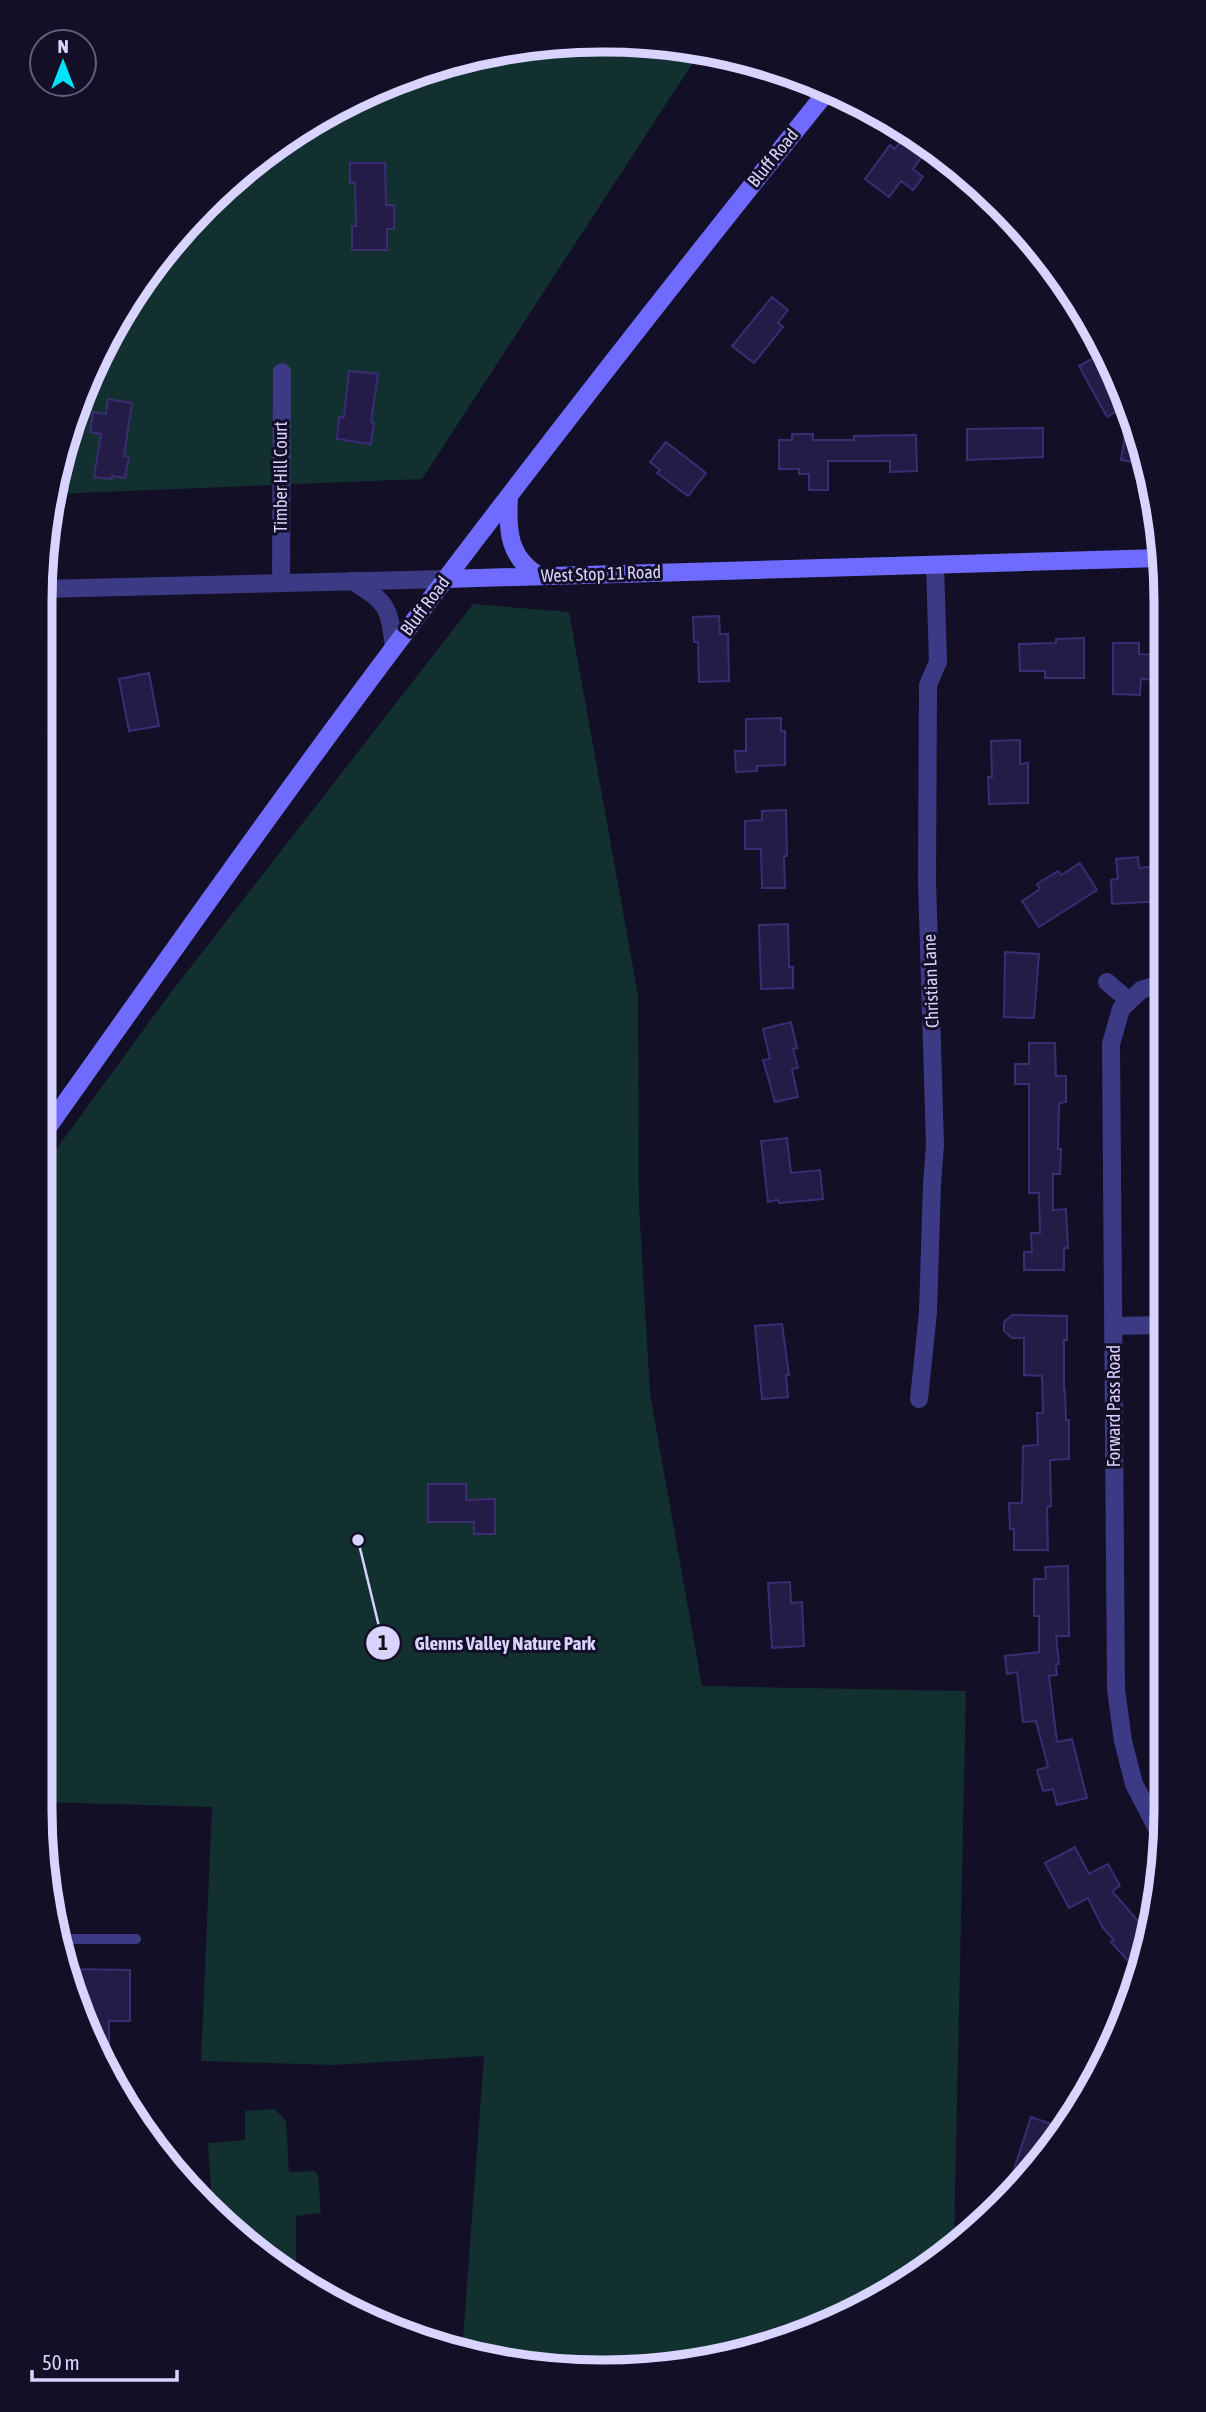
<svg xmlns="http://www.w3.org/2000/svg" width="1206" height="2412" font-family="'Asap Condensed',sans-serif">
	<style>
		.green { fill: #12302f }
		.building { fill: #241b47; stroke: #3b2d73; stroke-width: 2 }
		.lines { fill: none; stroke-linecap: round; stroke-linejoin: round }
		.service { stroke: #3d3a85; stroke-width: 10 }
		.minor { stroke: #3d3a85; stroke-width: 18 }
		.secondary { stroke: #6f6bff; stroke-width: 18 }
		.labels { text-anchor: middle; stroke-width: 6; stroke-linejoin: round; paint-order: stroke }
		.street-label { font-size: 18px; fill: #d9d4ff; stroke: #130f26 }
		.rim { fill: none; stroke: #d9d4ff; stroke-width: 9 }
		.leader { fill: none; stroke: #d9d4ff; stroke-width: 2.5 }
		.callout-dot { fill: #d9d4ff; stroke: #130f26; stroke-width: 2.5 }
		.mark-label { font-size: 21px; text-anchor: middle; font-weight: bold; fill: #111 }
		.callout-label { font-size: 19px; text-anchor: middle; font-weight: bold; fill: #d9d4ff; stroke: #130f26; stroke-width: 6; stroke-linejoin: round; paint-order: stroke }
	</style>
	<rect width="100%" height="100%" fill="#130f26"/>
	<!-- green -->
	<path class="green" d="M 639,41 L 696,51 L 696,58 L 422,479 L 53,494 L 59,458 L 98,354 L 156,261 L 232,180 L 321,116 L 422,70 L 529,45 Z
		M 473,604 L 569,612 L 638,995 L 639,1205 L 650,1394 L 702,1686 L 966,1691 L 954,2240 L 852,2314 L 676,2367 L 493,2361 L 462,2352 L 484,2056 L 333,2065 L 201,2061 L 212,1807 L 40,1802 L 41,1170 L 169,995 Z
		M 275,2109 L 286,2121 L 289,2172 L 315,2171 L 318,2176 L 321,2213 L 296,2216 L 296,2270 L 283,2270 L 212,2203 L 208,2143 L 245,2140 L 245,2111 Z"/>
	<!-- building -->
	<path class="building" d="M 905,135 L 926,151 L 913,169 L 923,177 L 913,190 L 901,181 L 889,197 L 865,179 L 890,145 L 895,149 Z
		M 350,163 L 385,163 L 386,205 L 394,205 L 394,229 L 387,229 L 387,250 L 352,250 L 352,226 L 356,226 L 355,183 L 350,183 Z
		M 772,297 L 788,310 L 778,323 L 783,327 L 754,363 L 732,346 Z
		M 1103,353 L 1123,388 L 1128,405 L 1107,417 L 1079,366 Z
		M 349,371 L 378,374 L 371,422 L 374,423 L 371,444 L 337,439 L 339,417 L 344,417 Z
		M 108,399 L 132,403 L 124,456 L 129,457 L 125,478 L 112,476 L 112,479 L 94,477 L 101,434 L 90,432 L 93,412 L 106,414 Z
		M 1129,410 L 1143,464 L 1121,460 Z
		M 1043,428 L 1043,457 L 967,460 L 967,429 Z
		M 792,434 L 813,434 L 813,440 L 854,440 L 854,436 L 916,435 L 917,471 L 890,472 L 890,461 L 828,461 L 828,490 L 809,490 L 809,474 L 799,474 L 799,469 L 779,469 L 779,440 L 792,440 Z
		M 666,442 L 706,473 L 688,496 L 657,473 L 660,470 L 650,462 Z
		M 719,616 L 720,634 L 728,634 L 729,681 L 699,682 L 698,642 L 694,642 L 693,617 Z
		M 1084,638 L 1084,678 L 1045,678 L 1045,671 L 1020,671 L 1019,644 L 1056,643 L 1056,639 Z
		M 1113,643 L 1139,643 L 1139,654 L 1161,655 L 1161,680 L 1141,679 L 1140,695 L 1113,694 Z
		M 149,673 L 159,726 L 129,731 L 119,679 Z
		M 781,718 L 781,731 L 785,731 L 785,765 L 757,766 L 757,771 L 736,772 L 735,751 L 746,751 L 746,719 Z
		M 1020,740 L 1020,764 L 1028,763 L 1028,803 L 989,804 L 988,777 L 992,777 L 991,741 Z
		M 786,810 L 787,856 L 784,856 L 785,888 L 762,888 L 761,849 L 745,849 L 745,821 L 762,820 L 762,811 Z
		M 1138,857 L 1139,868 L 1159,866 L 1159,871 L 1162,870 L 1162,901 L 1112,904 L 1111,880 L 1118,879 L 1116,859 Z
		M 1080,863 L 1097,890 L 1039,927 L 1022,901 L 1040,889 L 1037,884 L 1058,871 L 1061,875 Z
		M 788,924 L 789,967 L 793,967 L 793,988 L 761,989 L 759,925 Z
		M 1005,952 L 1039,954 L 1034,1018 L 1004,1017 Z
		M 791,1022 L 797,1048 L 793,1049 L 798,1068 L 792,1069 L 798,1097 L 775,1102 L 763,1060 L 770,1059 L 763,1029 Z
		M 1029,1043 L 1055,1043 L 1056,1076 L 1066,1076 L 1066,1102 L 1059,1103 L 1058,1149 L 1061,1149 L 1060,1174 L 1053,1174 L 1053,1210 L 1066,1209 L 1068,1248 L 1064,1248 L 1064,1270 L 1024,1270 L 1024,1252 L 1032,1252 L 1031,1233 L 1040,1233 L 1039,1193 L 1029,1193 L 1029,1084 L 1015,1084 L 1015,1064 L 1029,1064 Z
		M 787,1138 L 791,1173 L 820,1170 L 823,1199 L 779,1203 L 778,1200 L 768,1202 L 761,1141 Z
		M 1012,1315 L 1067,1316 L 1067,1340 L 1064,1340 L 1064,1390 L 1065,1390 L 1066,1420 L 1069,1420 L 1069,1459 L 1050,1460 L 1051,1506 L 1047,1507 L 1048,1550 L 1014,1550 L 1014,1529 L 1010,1529 L 1009,1503 L 1022,1503 L 1023,1446 L 1038,1445 L 1037,1413 L 1043,1413 L 1042,1376 L 1024,1375 L 1024,1338 L 1012,1338 L 1004,1331 L 1004,1322 Z
		M 782,1324 L 789,1375 L 786,1375 L 788,1397 L 762,1399 L 755,1326 Z
		M 428,1484 L 466,1484 L 466,1500 L 495,1499 L 495,1534 L 474,1534 L 474,1522 L 428,1522 Z
		M 1068,1566 L 1069,1636 L 1056,1636 L 1059,1664 L 1056,1664 L 1057,1675 L 1049,1676 L 1057,1742 L 1072,1739 L 1087,1798 L 1057,1805 L 1053,1789 L 1043,1791 L 1037,1770 L 1048,1767 L 1036,1721 L 1023,1722 L 1017,1672 L 1007,1674 L 1005,1656 L 1039,1652 L 1039,1616 L 1034,1616 L 1034,1579 L 1046,1579 L 1045,1567 Z
		M 790,1582 L 791,1603 L 802,1602 L 804,1646 L 772,1648 L 768,1583 Z
		M 1075,1847 L 1089,1874 L 1108,1864 L 1120,1886 L 1112,1891 L 1150,1935 L 1142,1965 L 1135,1957 L 1129,1962 L 1111,1942 L 1114,1940 L 1103,1928 L 1088,1898 L 1069,1908 L 1045,1863 Z
		M 67,1969 L 130,1970 L 130,2021 L 109,2021 L 109,2063 L 70,1990 Z
		M 1031,2117 L 1054,2125 L 1054,2127 L 1057,2128 L 1009,2196 L 1006,2194 Z"/>
	<g class="lines">
		<!-- service -->
		<path class="service" d="M 62,1939 L 136,1939"/>
		<!-- minor -->
		<path class="minor" d="M 352,581 C 387,602 389,606 394,647
			M 281,583 L 282,372
			M 41,589 L 446,579
			M 1107,982 L 1129,1001
			M 1162,983 L 1141,990 L 1121,1009 L 1111,1044 L 1116,1689 L 1123,1741 L 1134,1784 L 1165,1844
			M 1113,1326 L 1163,1325
			M 919,1399 L 928,1312 L 932,1184 L 935,1145 L 927,881 L 928,685 L 938,662 L 935,565"/>
		<!-- secondary -->
		<path class="secondary" d="M 509,498 C 507,531 509,559 540,576
			M 446,579 L 1161,558
			M 41,1137 C 158,972 274,807 395,646 C 536,458 681,273 829,89"/>
	</g>
	<g class="labels">
		<!-- street labels -->
		<g class="street-label">
			<text transform="translate(773 158) rotate(-51)" y="6">Bluff Road</text>
			<text transform="translate(281 477) rotate(-90)" y="6">Timber Hill Court</text>
			<text transform="translate(601 574) rotate(-2)" y="6">West Stop 11 Road</text>
			<text transform="translate(425 606) rotate(-53)" y="6">Bluff Road</text>
			<text transform="translate(931 981) rotate(-92)" y="6">Christian Lane</text>
			<text transform="translate(1114 1406) rotate(-90)" y="6">Forward Pass Road</text>
		</g>
	</g>
	<!-- crop -->
	<path d="M0 0H1206V2412H0ZM602 52H604A550 550 0 0 1 1154 602V1810A550 550 0 0 1 604 2360H602A550 550 0 0 1 52 1810V602A550 550 0 0 1 602 52Z" fill="#130f26" fill-rule="evenodd"/>
	<path class="rim" d="M602 52H604A550 550 0 0 1 1154 602V1810A550 550 0 0 1 604 2360H602A550 550 0 0 1 52 1810V602A550 550 0 0 1 602 52Z"/>
	<!-- callouts -->
	<path class="leader" d="M358 1540L383 1643"/>
	<g class="callout-dot">
		<circle cx="358" cy="1540" r="7"/>
		<circle cx="383" cy="1643" r="18"/>
	</g>
	<g class="mark-label">
		<text x="383" y="1650">1</text>
	</g>
	<g class="callout-label">
		<text x="505" y="1650">Glenns Valley Nature Park</text>
	</g>
	<!-- north arrow -->
	<g transform="translate(63 63)"><circle r="33" fill="#130f26" stroke="#625e7d" stroke-width="2"/>
	<path d="M0-5L12 26L0 18L-12 26Z" fill="#00e5ff"/>
	<text y="-10" font-size="19" font-weight="bold" text-anchor="middle" fill="#d9d4ff">N</text>
	</g>
	<!-- scale -->
	<path d="M32 2370v10h145v-10" fill="none" stroke="#d9d4ff" stroke-width="3.5"/>
	<text x="42" y="2370" font-size="21" fill="#d9d4ff" stroke="#130f26" stroke-width="5" paint-order="stroke">50 m</text>
</svg>
